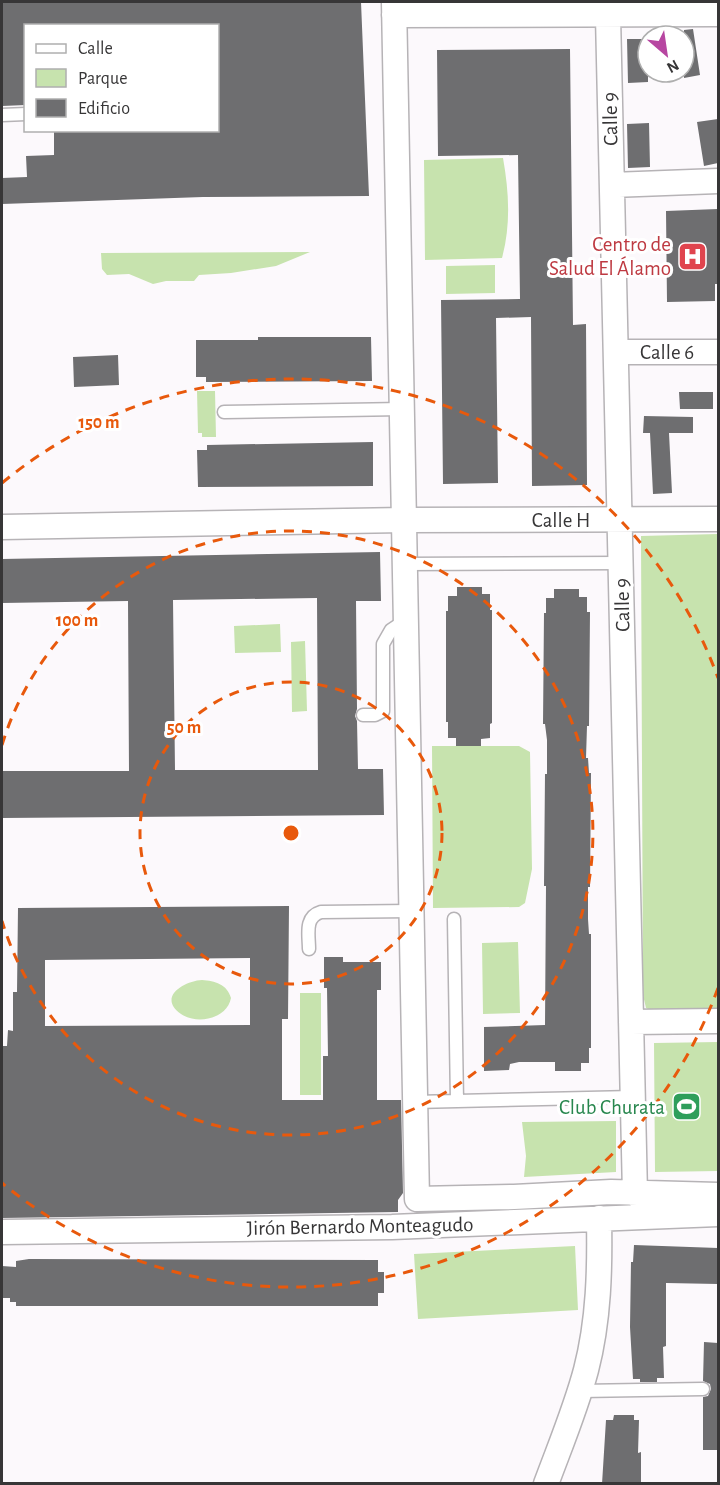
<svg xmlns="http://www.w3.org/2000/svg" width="720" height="1485" font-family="'Alegreya Sans',sans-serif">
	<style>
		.green { fill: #c7e3ae }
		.building { fill: #6e6e70; fill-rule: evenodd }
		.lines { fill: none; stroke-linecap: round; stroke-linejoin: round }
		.service-casing { stroke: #b6b3b6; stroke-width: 15 }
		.minor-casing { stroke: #b6b3b6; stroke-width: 27 }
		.service { stroke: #fff; stroke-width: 12 }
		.minor { stroke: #fff; stroke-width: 24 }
		.ring { fill: none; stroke: #e8590c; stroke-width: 3; stroke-dasharray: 10 8 }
		.labels { text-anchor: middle; stroke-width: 6; stroke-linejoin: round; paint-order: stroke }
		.street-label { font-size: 21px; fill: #373637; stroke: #fff }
		.health-label { font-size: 21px; fill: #be3a42; stroke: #fff; text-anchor: end }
		.leisure-label { font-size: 21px; fill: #27864d; stroke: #fff; text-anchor: end }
		.centre { fill: #e8590c; stroke: #fff; stroke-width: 3 }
		.ring-label { font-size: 18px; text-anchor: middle; font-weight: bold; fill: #e8590c; stroke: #fff; stroke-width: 6; stroke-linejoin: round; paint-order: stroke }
	</style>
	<rect width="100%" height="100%" fill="#fcf9fc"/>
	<!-- green -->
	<path class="green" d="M 503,158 C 509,192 511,224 502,258 L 425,260 L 424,160 Z
		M 310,252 L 276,266 L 231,273 L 199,275 L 194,281 L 166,281 L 153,284 L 129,274 L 107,275 L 102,269 L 101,253 Z
		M 495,265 L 495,293 L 446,294 L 446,266 Z
		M 197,391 L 215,391 L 216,437 L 202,437 L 202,433 L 198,433 Z
		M 718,534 L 718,1012 L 650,1010 L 646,1008 L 643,995 L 641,536 Z
		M 280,624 L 281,652 L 235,653 L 234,626 Z
		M 305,641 L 307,711 L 292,712 L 291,642 Z
		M 432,746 L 519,746 L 530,752 L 532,869 L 525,903 L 519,907 L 433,908 Z
		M 518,942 L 520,1013 L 483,1014 L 482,943 Z
		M 202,980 C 215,981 227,984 231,998 C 227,1019 197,1025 181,1014 C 157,997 184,981 202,980 Z
		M 300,993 L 321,993 L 321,1095 L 300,1095 Z
		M 718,1042 L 718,1171 L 655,1172 L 654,1043 Z
		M 616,1121 L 616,1172 L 524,1177 L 526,1156 L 522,1122 Z
		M 575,1246 L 578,1310 L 418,1319 L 414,1254 Z"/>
	<!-- building -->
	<path class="building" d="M 2,2 L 361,2 L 369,196 L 203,197 L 2,204 L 2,178 L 27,177 L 26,156 L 54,155 L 54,130 L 218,130 L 218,26 L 26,26 L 26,105 L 2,106 Z
		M 693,29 L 700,75 L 684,78 L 684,30 Z
		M 627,39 L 648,39 L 648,82 L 628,83 Z
		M 570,49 L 573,325 L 586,324 L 587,485 L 532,486 L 531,317 L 496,318 L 498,483 L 443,484 L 441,300 L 520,299 L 518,155 L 438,156 L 437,50 Z
		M 718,119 L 718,163 L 704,166 L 697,122 Z
		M 649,123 L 650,167 L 628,168 L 627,124 Z
		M 718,209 L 718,284 L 715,284 L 715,301 L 667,302 L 666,211 Z
		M 258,337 L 371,337 L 372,381 L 206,382 L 206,377 L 196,377 L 196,340 L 258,340 Z
		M 118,355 L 119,385 L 74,387 L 73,357 Z
		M 679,392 L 713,392 L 713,409 L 680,409 Z
		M 644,416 L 693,417 L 693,433 L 669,433 L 672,493 L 653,494 L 650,433 L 643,433 Z
		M 373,442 L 373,486 L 198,487 L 197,450 L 207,450 L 207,445 Z
		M 380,552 L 381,601 L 356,601 L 357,709 L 355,716 L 357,721 L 358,769 L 383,769 L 384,815 L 2,818 L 2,771 L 129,771 L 128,601 L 2,603 L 2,559 ZM 317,598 L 318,770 L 175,770 L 173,600 Z
		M 457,587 L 482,587 L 482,594 L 490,594 L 490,610 L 492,610 L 492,723 L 490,724 L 490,738 L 481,739 L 481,746 L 456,746 L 456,738 L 448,738 L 448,722 L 446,722 L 446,611 L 448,611 L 448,596 L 457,596 Z
		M 554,589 L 579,589 L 579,597 L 587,597 L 587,612 L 590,612 L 589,726 L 587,726 L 586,758 L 588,758 L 589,773 L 591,773 L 590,887 L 588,887 L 588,919 L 589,934 L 591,934 L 591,1048 L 589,1048 L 589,1063 L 581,1063 L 581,1071 L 555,1071 L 555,1062 L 519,1062 L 510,1064 L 509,1070 L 484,1071 L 484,1027 L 545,1025 L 546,886 L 544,886 L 545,774 L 547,774 L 547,740 L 545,724 L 543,724 L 544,613 L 546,613 L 546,598 L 554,598 Z
		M 289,906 L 288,1019 L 282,1019 L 282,1100 L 323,1100 L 323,1056 L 328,1056 L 327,988 L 324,988 L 324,957 L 343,957 L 343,962 L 381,962 L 381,990 L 377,990 L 377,1100 L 401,1100 L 403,1193 L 398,1200 L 398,1212 L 2,1218 L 2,1046 L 7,1046 L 8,1030 L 13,1031 L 13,992 L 17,992 L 18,908 ZM 250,958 L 250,1025 L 45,1026 L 45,960 Z
		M 634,1245 L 718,1248 L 718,1284 L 666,1283 L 666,1346 L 663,1347 L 664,1378 L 657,1378 L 657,1382 L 640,1382 L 640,1379 L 633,1379 L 630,1327 L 631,1262 L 633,1262 Z
		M 29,1259 L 378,1260 L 378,1272 L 384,1272 L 384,1293 L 378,1293 L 378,1306 L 16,1306 L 16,1302 L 10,1302 L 10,1298 L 2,1298 L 2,1266 L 16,1267 L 16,1261 Z
		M 704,1342 L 718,1343 L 718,1450 L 703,1450 L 703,1397 L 708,1396 L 711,1389 L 710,1384 L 703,1381 Z
		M 614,1415 L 634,1415 L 634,1420 L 639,1420 L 638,1453 L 641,1452 L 641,1484 L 602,1484 L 606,1420 L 613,1420 Z"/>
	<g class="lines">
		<defs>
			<path id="service" d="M 2,115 L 26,114
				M 224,412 L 402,409
				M 404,564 L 621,563
				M 363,715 L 375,715 L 383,711 L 383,644 L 391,630 L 406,620
				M 454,919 L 457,1101
				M 309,949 C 309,935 304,917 321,912 L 411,911
				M 415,1102 L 633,1097
				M 580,1391 L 703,1389"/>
			<path id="minor" d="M 394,2 L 417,1199 L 514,1197 L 611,1192 L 718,1195
				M 394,15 L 718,14
				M 608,16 L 635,1194
				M 612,185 L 718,181
				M 616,352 L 718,352
				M 2,527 L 404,520 L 718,519
				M 631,1022 L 718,1021
				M 2,1232 L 392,1227 L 718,1214
				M 546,1484 C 560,1446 576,1408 586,1370 C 599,1320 600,1268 599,1218"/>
		</defs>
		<!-- service casing -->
		<use href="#service" class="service-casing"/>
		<!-- minor casing -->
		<use href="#minor" class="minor-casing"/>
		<!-- service -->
		<use href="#service" class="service"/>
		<!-- minor -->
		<use href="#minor" class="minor"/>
	</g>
	<!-- distance rings -->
	<g class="ring">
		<circle cx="291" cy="833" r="151"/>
		<path d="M2 745A302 302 0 1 1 2 921"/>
		<path d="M718 988A454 454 0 0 1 2 1183M2 483A454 454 0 0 1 718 678"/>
	</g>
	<!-- icons -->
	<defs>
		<symbol id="hospital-square" viewBox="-11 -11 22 22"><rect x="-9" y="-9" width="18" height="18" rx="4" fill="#e0444e" stroke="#fff"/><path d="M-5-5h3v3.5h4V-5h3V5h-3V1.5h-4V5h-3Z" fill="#fff"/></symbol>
		<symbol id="stadium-square" viewBox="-11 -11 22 22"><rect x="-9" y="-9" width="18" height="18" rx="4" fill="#2e9e5b" stroke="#fff"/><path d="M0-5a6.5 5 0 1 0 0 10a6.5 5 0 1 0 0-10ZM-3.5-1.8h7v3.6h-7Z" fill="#fff"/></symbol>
	</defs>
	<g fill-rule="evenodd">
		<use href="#hospital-square" x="676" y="240" width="33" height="33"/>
		<use href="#stadium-square" x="670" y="1090" width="33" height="33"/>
	</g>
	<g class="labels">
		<!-- street labels -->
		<g class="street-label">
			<text transform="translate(610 119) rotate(-91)" y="7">Calle 9</text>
			<text x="667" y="359">Calle 6</text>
			<text x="561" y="527">Calle H</text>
			<text transform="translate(622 605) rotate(-91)" y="7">Calle 9</text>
			<text transform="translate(360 1226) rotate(-1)" y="7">Jirón Bernardo Monteagudo</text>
		</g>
		<!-- health labels -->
		<g class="health-label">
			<text x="671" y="251">Centro de<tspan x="671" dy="24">Salud El Álamo</tspan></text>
		</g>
		<!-- leisure labels -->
		<g class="leisure-label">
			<text x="665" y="1114">Club Churata</text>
		</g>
	</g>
	<circle cx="291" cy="833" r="9" class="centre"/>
	<g class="ring-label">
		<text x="99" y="428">150 m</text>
		<text x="77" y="626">100 m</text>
		<text x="184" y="733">50 m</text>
	</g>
	<!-- border -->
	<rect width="720" height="1485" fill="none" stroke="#373637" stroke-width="6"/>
	<!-- legend -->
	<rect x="24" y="24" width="195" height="108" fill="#ffffff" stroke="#afafaf" stroke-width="1.5"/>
	<rect x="36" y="44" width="30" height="9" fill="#ffffff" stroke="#afafaf" stroke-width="1.5"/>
	<text x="78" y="54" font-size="18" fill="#373637">Calle</text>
	<rect x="36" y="69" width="30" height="18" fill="#c7e3ae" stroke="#afafaf" stroke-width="1.5"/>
	<text x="78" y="84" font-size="18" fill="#373637">Parque</text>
	<rect x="36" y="99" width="30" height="18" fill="#6e6e70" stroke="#afafaf" stroke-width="1.5"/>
	<text x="78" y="114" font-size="18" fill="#373637">Edificio</text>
	<!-- north arrow -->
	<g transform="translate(666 54) rotate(151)"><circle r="28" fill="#ffffff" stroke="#afafaf" stroke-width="1.5"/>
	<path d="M0-4.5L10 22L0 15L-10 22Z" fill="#b746a1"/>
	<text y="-9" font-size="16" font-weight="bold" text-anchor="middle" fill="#373637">N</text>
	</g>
</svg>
